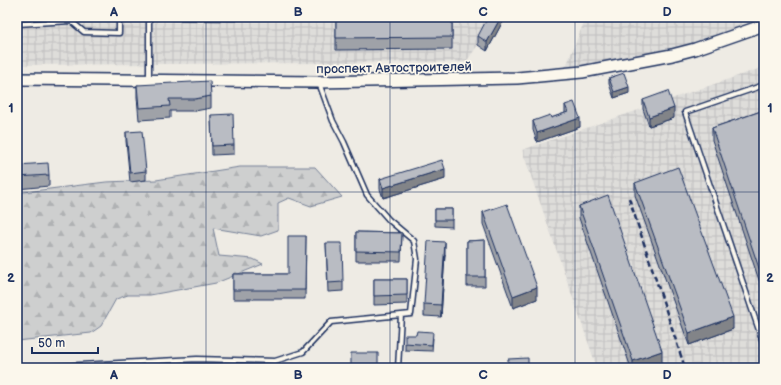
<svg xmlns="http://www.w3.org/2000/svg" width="781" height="385" font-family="'Balsamiq Sans',sans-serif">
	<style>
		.industrial { fill: url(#industrial-grid) }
		.forest { fill: url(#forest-firs); stroke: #747f96 }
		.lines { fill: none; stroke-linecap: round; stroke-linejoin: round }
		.service-casing { stroke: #1b2f5e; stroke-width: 7 }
		.secondary-casing { stroke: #1b2f5e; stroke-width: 14 }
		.service { stroke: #fbf7ec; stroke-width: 4 }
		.secondary { stroke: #fbf7ec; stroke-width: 11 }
		.rail { stroke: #1b2f5e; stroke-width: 2.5; stroke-dasharray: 6 3; stroke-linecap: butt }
		.wall { fill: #9fa2a8; stroke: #1b2f5e }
		.shaded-wall { fill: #828488; stroke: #1b2f5e }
		.building { fill: #b9bcc3; stroke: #1b2f5e }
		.grid { fill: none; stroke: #1b2f5e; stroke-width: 1; stroke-opacity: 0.55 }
		.labels { text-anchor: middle; stroke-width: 3.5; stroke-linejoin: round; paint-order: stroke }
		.street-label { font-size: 13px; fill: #1b2f5e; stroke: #fbf7ec }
		.neatline { fill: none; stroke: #1b2f5e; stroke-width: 1.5 }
		.grid-label { font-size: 13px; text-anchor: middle; font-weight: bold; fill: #1b2f5e }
	</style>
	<defs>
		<pattern id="industrial-grid" width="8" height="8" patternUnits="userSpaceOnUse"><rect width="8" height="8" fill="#deddda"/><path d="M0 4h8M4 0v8" fill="none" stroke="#bebebe"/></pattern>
		<pattern id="forest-firs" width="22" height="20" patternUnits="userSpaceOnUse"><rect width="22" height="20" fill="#cecfcf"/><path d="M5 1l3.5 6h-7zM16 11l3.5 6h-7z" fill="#b0b2b4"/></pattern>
	</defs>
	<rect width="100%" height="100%" fill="#eeebe4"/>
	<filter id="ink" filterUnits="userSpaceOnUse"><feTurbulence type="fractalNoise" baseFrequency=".025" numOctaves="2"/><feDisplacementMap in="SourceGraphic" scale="8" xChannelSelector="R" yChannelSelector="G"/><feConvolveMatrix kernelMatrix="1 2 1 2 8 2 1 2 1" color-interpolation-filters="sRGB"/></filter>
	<g filter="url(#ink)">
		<!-- industrial -->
		<path class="industrial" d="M 17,17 L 490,17 L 478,45 L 466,62 L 17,65 Z
			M 586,17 L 764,17 L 764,19 L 682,47 L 565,69 Z
			M 764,67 L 764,368 L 597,368 L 522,150 Z"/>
		<!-- forest -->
		<path class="forest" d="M 240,167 L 315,167 L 342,197 L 311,206 L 289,198 L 278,203 L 278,230 L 261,236 L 213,228 L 219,256 L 253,259 L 263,264 L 216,283 L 150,295 L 128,295 L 116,299 L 101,326 L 91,333 L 17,341 L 17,193 L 106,182 L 156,180 Z"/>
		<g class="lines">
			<defs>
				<path id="service" d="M 149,17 L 149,79
					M 17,24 L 71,21 L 84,32 L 119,33 L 119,17
					M 764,85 L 685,112 L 764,345
					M 22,368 L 197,359 L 275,361 L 303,352 L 331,322 L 411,314 L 417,259 L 414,241 L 389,220 L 367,195 L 344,142 L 333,121 L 319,83
					M 398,368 L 401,315"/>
				<path id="secondary" d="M 17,79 L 318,82 L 517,78 L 582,72 L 672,55 L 695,49 L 764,25"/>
			</defs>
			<!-- service casing -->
			<use href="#service" class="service-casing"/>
			<!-- secondary casing -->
			<use href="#secondary" class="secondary-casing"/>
			<!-- service -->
			<use href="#service" class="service"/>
			<!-- secondary -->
			<use href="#secondary" class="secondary"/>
			<!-- rail -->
			<path class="rail" d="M 629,198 L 685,368"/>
		</g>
		<!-- wall -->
		<path class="wall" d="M 170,17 L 237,17 L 237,21 L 170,20 Z
			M 336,17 L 452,17 L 452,49 L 336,50 Z
			M 502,23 L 487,51 L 478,45 L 478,36 Z
			M 609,78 L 629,93 L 614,98 L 609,84 Z
			M 137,85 L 211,96 L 211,108 L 195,111 L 170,111 L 170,118 L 139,120 L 137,97 Z
			M 643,100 L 674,118 L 649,126 L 643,109 Z
			M 565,105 L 580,127 L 537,142 L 533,130 L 533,121 L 551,118 L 565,113 Z
			M 764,110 L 764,295 L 712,140 L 712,128 Z
			M 211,115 L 234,145 L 234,154 L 212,155 Z
			M 126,132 L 146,171 L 146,180 L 130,182 L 126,141 Z
			M 17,165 L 49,175 L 49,186 L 17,189 Z
			M 380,179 L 445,179 L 383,198 L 380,189 Z
			M 635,183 L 733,329 L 689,345 L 635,195 Z
			M 579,206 L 662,363 L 648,368 L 631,368 L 579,218 Z
			M 435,209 L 452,209 L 452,227 L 435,226 Z
			M 483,212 L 537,299 L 513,308 L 483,224 Z
			M 356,232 L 402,233 L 401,261 L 356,261 Z
			M 306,236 L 305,299 L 233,299 L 233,274 L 288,274 Z
			M 485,240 L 485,286 L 467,286 L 467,241 Z
			M 326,243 L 343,282 L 343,291 L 328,292 Z
			M 445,254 L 441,317 L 424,316 L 424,304 Z
			M 374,279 L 407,279 L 407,304 L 374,305 Z
			M 433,338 L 432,351 L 405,350 L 405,343 Z"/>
		<!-- shaded-wall -->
		<path class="shaded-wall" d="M 501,17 L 502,17 L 502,23 L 487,51 L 487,42 Z
			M 629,87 L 629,93 L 614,98 L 614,92 Z
			M 674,108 L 674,118 L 649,126 L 649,117 Z
			M 580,118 L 580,127 L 537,142 L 537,133 Z
			M 445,169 L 445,179 L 383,198 L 383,188 Z
			M 445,242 L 445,254 L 441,317 L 441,305 Z
			M 537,287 L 537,299 L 513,308 L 513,296 Z
			M 733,317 L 733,329 L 689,345 L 689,333 Z
			M 662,351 L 662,363 L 648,368 L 633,368 L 633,361 Z"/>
		<!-- building -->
		<path class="building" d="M 336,17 L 452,17 L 452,37 L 336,38 Z
			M 488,17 L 501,17 L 487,42 L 478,36 Z
			M 624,73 L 629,87 L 614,92 L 609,78 Z
			M 210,81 L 211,96 L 195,99 L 169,99 L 170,106 L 139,108 L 137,85 Z
			M 668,91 L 674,108 L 649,117 L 643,100 Z
			M 574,102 L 580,118 L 537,133 L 533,121 L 550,115 L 551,118 L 568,112 L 565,105 Z
			M 764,110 L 764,283 L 712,128 Z
			M 233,114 L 234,145 L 212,146 L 211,115 Z
			M 142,131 L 146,171 L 130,173 L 126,132 Z
			M 442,160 L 445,169 L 383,188 L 380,179 Z
			M 48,163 L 49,175 L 17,177 L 17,165 Z
			M 678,167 L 733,317 L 689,333 L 635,183 Z
			M 608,195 L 662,351 L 633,361 L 579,206 Z
			M 507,204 L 537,287 L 513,296 L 483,212 Z
			M 435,209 L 452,209 L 452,220 L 435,220 Z
			M 356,232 L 402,233 L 401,252 L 356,251 Z
			M 288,236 L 306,236 L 305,290 L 233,290 L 233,274 L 288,274 Z
			M 485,240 L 485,277 L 467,277 L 467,241 Z
			M 428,241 L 445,242 L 441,305 L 424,304 Z
			M 326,243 L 342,243 L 343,282 L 328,283 Z
			M 374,279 L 407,279 L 407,295 L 374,296 Z
			M 417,331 L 433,332 L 432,345 L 405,343 L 405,335 L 416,335 Z
			M 351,353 L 378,353 L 378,368 L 351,368 Z
			M 528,358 L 528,368 L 508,368 L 508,359 Z"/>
	</g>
	<!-- grid -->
	<path class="grid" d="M 206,17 L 206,368M 390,17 L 390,368M 575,17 L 575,368M 17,192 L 764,192"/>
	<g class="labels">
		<!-- street labels -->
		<g class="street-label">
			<text transform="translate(394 67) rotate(-1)" y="5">проспект Автостроителей</text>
		</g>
	</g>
	<!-- margin -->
	<rect width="781" height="385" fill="none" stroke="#fbf7ec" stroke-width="44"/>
	<!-- scale -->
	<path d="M32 347v6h66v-6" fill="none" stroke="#1b2f5e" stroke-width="2"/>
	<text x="38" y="347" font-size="12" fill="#1b2f5e" stroke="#fbf7ec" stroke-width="3" paint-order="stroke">50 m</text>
	<rect x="22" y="22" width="737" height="341" class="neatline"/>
	<g class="grid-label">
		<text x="114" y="16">A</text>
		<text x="298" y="16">B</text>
		<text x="483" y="16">C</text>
		<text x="667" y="16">D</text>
		<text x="11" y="112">1</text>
		<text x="770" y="112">1</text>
		<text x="11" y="282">2</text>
		<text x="770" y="282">2</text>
		<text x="114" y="379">A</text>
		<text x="298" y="379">B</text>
		<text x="483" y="379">C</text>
		<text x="667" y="379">D</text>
	</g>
</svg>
